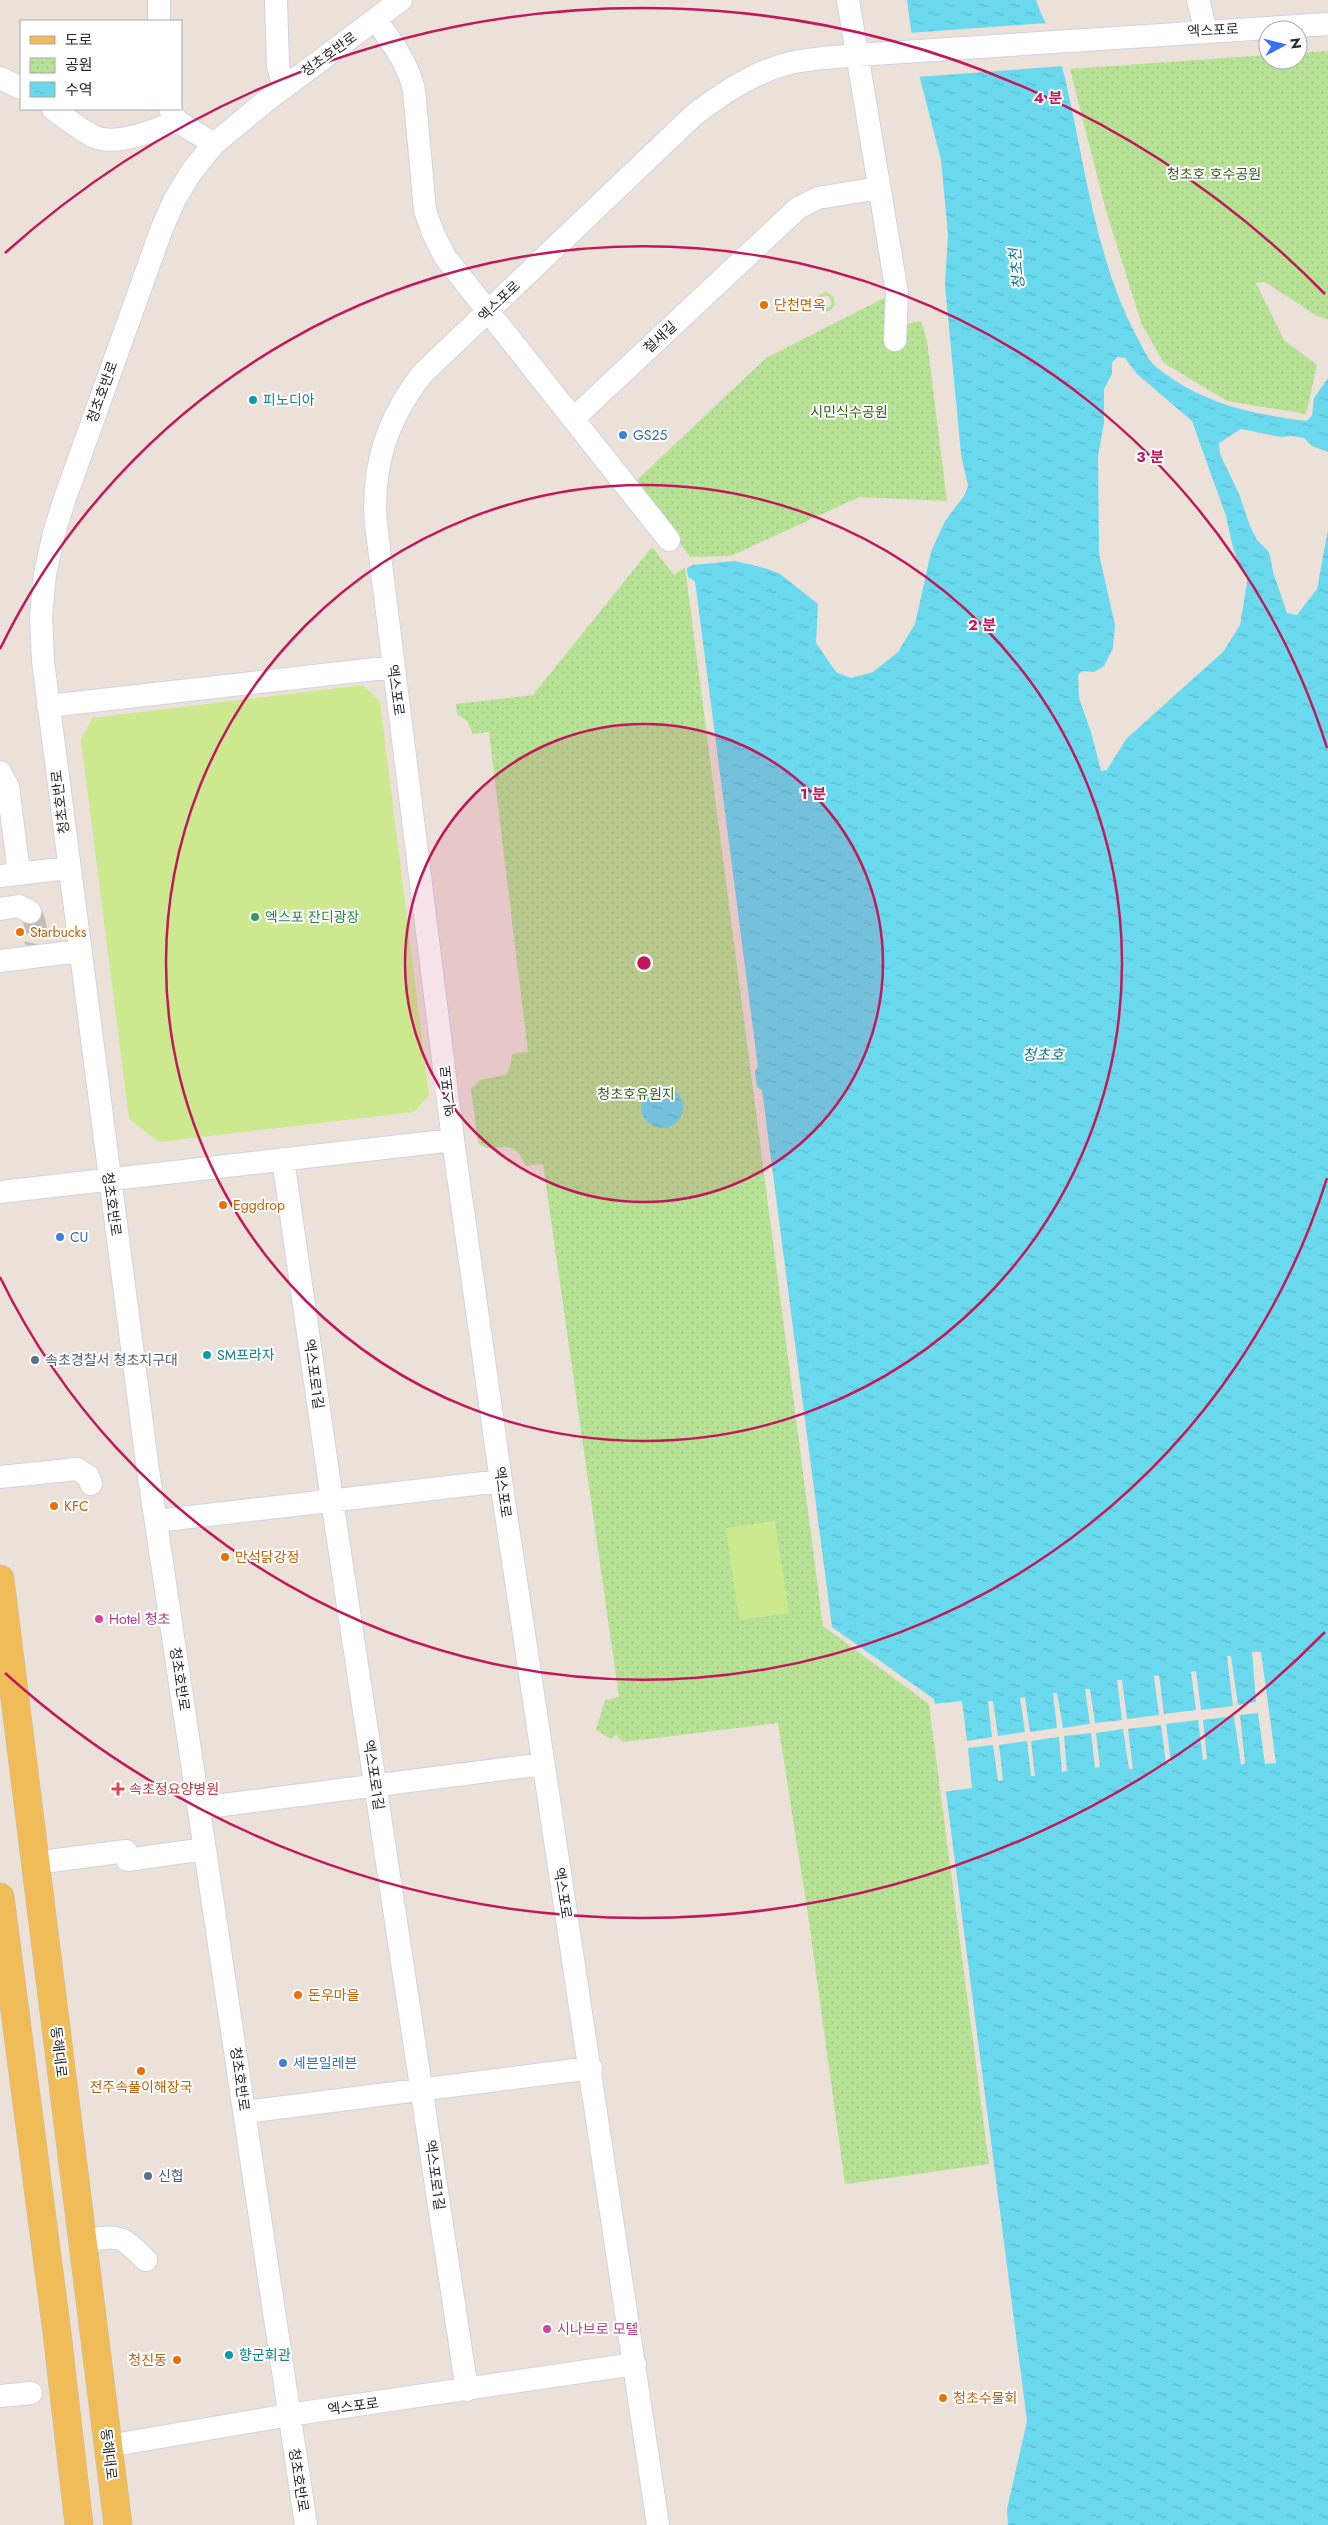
<svg xmlns="http://www.w3.org/2000/svg" width="1328" height="2525" font-family="Jost,'Noto Sans KR',sans-serif">
	<style>
		.grass { fill: #b7e295; fill-rule: evenodd }
		.park { fill: url(#park-dots) }
		.pitch { fill: #cde990 }
		.water { fill: url(#water-ripples); fill-rule: evenodd }
		.pier { fill: #ebe1d9 }
		.lines { fill: none; stroke-linecap: round; stroke-linejoin: round }
		.minor-tunnel { stroke: #c4bcb6; stroke-width: 22; stroke-dasharray: 22 11; stroke-linecap: butt }
		.minor-casing { stroke: #ced4e1; stroke-width: 24 }
		.major-casing { stroke: #c3c3c3; stroke-width: 29 }
		.minor { stroke: #fff; stroke-width: 22 }
		.major { stroke: #f0bc58; stroke-width: 28 }
		.ring { fill: none; stroke: #c2185b; stroke-width: 2.5 }
		.food-dot { fill: #e8710a; stroke: #fff; stroke-width: 2 }
		.culture-dot { fill: #0f9aa8; stroke: #fff; stroke-width: 2 }
		.shop-dot { fill: #3f7fe0; stroke: #fff; stroke-width: 2 }
		.leisure-dot { fill: #2e9e5b; stroke: #fff; stroke-width: 2 }
		.service-dot { fill: #5c6f8a; stroke: #fff; stroke-width: 2 }
		.hotel-dot { fill: #d1479c; stroke: #fff; stroke-width: 2 }
		.health-dot { fill: #e0444e; stroke: #fff; stroke-width: 2 }
		.labels { text-anchor: middle; stroke-width: 4; stroke-linejoin: round; paint-order: stroke }
		.street-label { font-size: 14px; fill: #282828; stroke: #fff }
		.park-label { font-size: 14px; fill: #316319; stroke: #fff }
		.food-label { font-size: 14px; fill: #c56008; stroke: #fff; text-anchor: start }
		.culture-label { font-size: 14px; fill: #0d838f; stroke: #fff; text-anchor: start }
		.shop-label { font-size: 14px; fill: #366cbe; stroke: #fff; text-anchor: start }
		.leisure-label { font-size: 14px; fill: #27864d; stroke: #fff; text-anchor: start }
		.service-label { font-size: 14px; fill: #4e5e75; stroke: #fff; text-anchor: start }
		.hotel-label { font-size: 14px; fill: #b23c85; stroke: #fff; text-anchor: start }
		.health-label { font-size: 14px; fill: #be3a42; stroke: #fff; text-anchor: start }
		.water-label { font-size: 15px; font-style: italic; fill: #0d7697; stroke: #fff }
		.centre { fill: #c2185b; stroke: #fff; stroke-width: 2.5 }
		.ring-label { font-size: 15px; text-anchor: middle; font-weight: bold; fill: #c2185b; stroke: #fff; stroke-width: 4; stroke-linejoin: round; paint-order: stroke }
	</style>
	<defs>
		<pattern id="park-dots" width="8" height="8" patternUnits="userSpaceOnUse" patternTransform="scale(1.25)"><rect width="8" height="8" fill="#b7e295"/><path d="M2 2h.1M6 6h.1" fill="none" stroke="#9dc280" stroke-width="1.8" stroke-linecap="round"/></pattern>
		<pattern id="water-ripples" width="26" height="14" patternUnits="userSpaceOnUse" patternTransform="scale(1.25)"><rect width="26" height="14" fill="#6ad9ee"/><path d="M2 4q2-2 4 0t4 0M15 11q2-2 4 0t4 0" fill="none" stroke="#5cbacc"/></pattern>
	</defs>
	<rect width="100%" height="100%" fill="#ebe1d9"/>
	<!-- grass -->
	<path class="grass" d="M 826,292 L 833,296 L 835,305 L 831,310 L 824,312 L 818,308 L 816,299 L 821,294 ZM 823,296 L 829,296 L 832,304 L 827,308 L 820,305 L 819,301 Z"/>
	<!-- park -->
	<path class="park" d="M 1328,51 L 1328,319 L 1317,316 L 1265,282 L 1256,283 L 1284,340 L 1317,365 L 1306,414 L 1227,401 L 1164,363 L 1142,325 L 1106,211 L 1070,69 L 1268,55 L 1268,60 L 1298,60 L 1298,53 Z
		M 888,296 L 892,327 L 921,321 L 927,341 L 947,501 L 859,497 L 731,556 L 690,557 L 636,481 L 766,358 Z
		M 652,547 L 674,575 L 685,567 L 823,1626 L 929,1704 L 989,2164 L 845,2184 L 808,1915 L 778,1723 L 623,1742 L 616,1735 L 611,1739 L 596,1730 L 605,1700 L 619,1697 L 543,1164 L 526,1166 C 522,1161 521,1153 515,1150 C 503,1142 490,1154 478,1143 L 471,1089 L 480,1080 L 506,1075 L 510,1067 L 512,1054 L 528,1052 L 489,732 L 473,734 L 467,721 L 457,714 L 456,704 L 533,695 Z"/>
	<!-- pitch -->
	<path class="pitch" d="M 363,685 L 380,702 L 429,1095 L 414,1112 L 159,1142 L 129,1119 L 81,740 L 92,718 Z
		M 775,1521 L 789,1613 L 739,1620 L 726,1528 Z"/>
	<!-- water -->
	<path class="water" d="M 907,0 L 1036,0 C 1045,25 1059,52 1065,78 C 1085,164 1095,258 1137,337 C 1142,346 1147,359 1155,366 C 1202,404 1248,413 1306,421 L 1312,416 L 1314,398 L 1328,378 L 1328,452 L 1312,446 L 1304,438 L 1292,436 L 1280,437 L 1241,429 L 1219,443 L 1220,454 L 1239,494 L 1250,526 L 1257,540 L 1269,552 L 1273,572 L 1287,613 L 1297,615 L 1317,589 L 1328,530 L 1328,2525 L 1008,2525 L 1007,2509 L 1027,2421 L 934,1699 L 832,1627 L 762,1090 L 757,1087 L 755,1071 L 758,1067 L 695,581 L 688,577 L 687,568 L 693,565 L 735,561 L 768,569 L 780,574 L 818,604 L 816,643 L 836,672 L 851,678 L 873,672 L 898,652 L 915,624 L 931,552 L 945,521 L 964,496 L 968,486 L 961,454 L 945,285 L 948,234 L 941,160 L 915,59 ZM 1117,357 L 1125,358 L 1137,374 L 1192,421 L 1226,516 L 1233,548 L 1242,571 L 1248,576 L 1240,625 L 1223,652 L 1126,739 L 1107,770 L 1101,771 L 1091,732 L 1079,698 L 1078,675 L 1082,671 L 1094,672 L 1104,666 L 1113,648 L 1115,625 L 1099,554 L 1098,456 L 1104,423 L 1104,389 L 1112,374 L 1112,363 Z
		M641 1107a21 21 0 1 1 42 0a21 21 0 1 1-42 0Z"/>
	<!-- pier -->
	<path class="pier" d="M 1047,23 L 1064,66 L 917,77 L 909,33 Z
		M 1252,1652 L 1261,1652 L 1276,1763 L 1265,1764 L 1258,1713 L 1240,1715 L 1245,1763 L 1241,1765 L 1234,1716 L 1203,1720 L 1207,1759 L 1203,1760 L 1198,1720 L 1166,1724 L 1171,1763 L 1166,1763 L 1161,1725 L 1128,1729 L 1133,1769 L 1129,1769 L 1123,1729 L 1096,1733 L 1100,1767 L 1095,1768 L 1091,1733 L 1064,1736 L 1067,1771 L 1062,1772 L 1059,1737 L 1031,1741 L 1035,1776 L 1031,1776 L 1027,1741 L 999,1745 L 1003,1780 L 998,1781 L 993,1745 L 968,1748 L 972,1788 L 943,1792 L 932,1704 L 962,1701 L 967,1741 L 992,1737 L 988,1701 L 993,1701 L 998,1736 L 1025,1732 L 1020,1698 L 1025,1697 L 1030,1732 L 1057,1728 L 1053,1693 L 1057,1693 L 1063,1728 L 1090,1724 L 1085,1689 L 1090,1689 L 1095,1723 L 1122,1720 L 1117,1680 L 1122,1680 L 1127,1719 L 1159,1715 L 1154,1676 L 1159,1675 L 1164,1714 L 1196,1710 L 1191,1672 L 1196,1671 L 1201,1710 L 1233,1706 L 1227,1656 L 1231,1656 L 1238,1705 L 1256,1702 Z"/>
	<g class="lines">
		<!-- minor-tunnel -->
		<path class="minor-tunnel" d="M 30,912 C 36,920 39,940 34,949"/>
		<defs>
			<path id="minor" d="M 276,0 L 278,66 L 284,87
				M 848,0 L 897,293 L 895,340
				M 1198,0 L 1206,31
				M 376,20 C 392,43 408,63 414,90 L 425,210 L 433,233 L 445,257 L 669,540
				M 159,21 L 159,0
				M 0,78 L 21,88
				M 53,109 C 66,118 80,130 95,137 C 117,146 156,130 177,121
				M 170,109 L 177,121 L 214,144
				M 573,419 L 798,208 L 818,198 L 879,188
				M 48,706 L 393,667
				M 0,772 L 8,787 L 19,873
				M 0,876 L 68,868
				M 0,909 L 19,906 L 30,912
				M 0,961 L 79,951
				M 283,1159 L 332,1500 L 467,2390
				M 0,1192 L 453,1140
				M 0,1477 L 77,1469 L 88,1476 L 91,1484
				M 156,1521 L 501,1481
				M 199,1808 L 543,1764
				M 35,1863 L 126,1851 L 127,1860 L 205,1849
				M 245,2112 L 591,2068
				M 83,2240 C 121,2236 118,2233 146,2260
				M 0,2396 L 31,2393
				M 108,2446 L 289,2415 L 635,2364
				M 306,2525 L 147,1463 L 43,661 L 41,616 L 45,574 L 54,533 L 65,498 L 162,228 L 175,199 L 192,171 L 214,144 L 266,101 L 401,0
				M 658,2525 L 501,1481 L 453,1140 L 376,524 C 371,467 387,419 422,374 L 695,114 C 727,90 760,68 800,61 C 819,58 838,57 857,55 L 1328,24"/>
			<path id="major" d="M 0,1579 L 118,2525
				M 0,1897 L 57,2333 L 79,2525"/>
		</defs>
		<!-- minor casing -->
		<use href="#minor" class="minor-casing"/>
		<!-- major casing -->
		<use href="#major" class="major-casing"/>
		<!-- minor -->
		<use href="#minor" class="minor"/>
		<!-- major -->
		<use href="#major" class="major"/>
	</g>
	<!-- distance rings -->
	<circle cx="644" cy="963" r="239" fill="#c2185b" fill-opacity=".12"/>
	<g class="ring">
		<circle cx="644" cy="963" r="239"/>
		<circle cx="644" cy="963" r="478"/>
		<path d="M1327 1178A716 716 0 0 1 0 1277M0 649A716 716 0 0 1 1327 748"/>
		<path d="M1325 1632A955 955 0 0 1 5 1673M5 253A955 955 0 0 1 1325 294"/>
	</g>
	<!-- markers -->
	<g class="food-dot">
		<circle cx="764" cy="305" r="5"/>
		<circle cx="20" cy="932" r="5"/>
		<circle cx="223" cy="1205" r="5"/>
		<circle cx="54" cy="1506" r="5"/>
		<circle cx="225" cy="1557" r="5"/>
		<circle cx="298" cy="1995" r="5"/>
		<circle cx="141" cy="2071" r="5"/>
		<circle cx="177" cy="2360" r="5"/>
		<circle cx="943" cy="2398" r="5"/>
	</g>
	<g class="culture-dot">
		<circle cx="253" cy="400" r="5"/>
		<circle cx="207" cy="1355" r="5"/>
		<circle cx="229" cy="2355" r="5"/>
	</g>
	<g class="shop-dot">
		<circle cx="623" cy="435" r="5"/>
		<circle cx="60" cy="1237" r="5"/>
		<circle cx="283" cy="2063" r="5"/>
	</g>
	<circle class="leisure-dot" cx="255" cy="917" r="5"/>
	<g class="service-dot">
		<circle cx="35" cy="1360" r="5"/>
		<circle cx="148" cy="2176" r="5"/>
	</g>
	<g class="hotel-dot">
		<circle cx="99" cy="1619" r="5"/>
		<circle cx="547" cy="2329" r="5"/>
	</g>
	<path class="health-dot" d="M115.5 1781.5h5v5h5v5h-5v5h-5v-5h-5v-5h5z"/>
	<g class="labels">
		<!-- street labels -->
		<g class="street-label">
			<text transform="translate(1213 30) rotate(-3)" y="5">엑스포로</text>
			<text transform="translate(329 54) rotate(-36)" y="5">청초호반로</text>
			<text transform="translate(499 301) rotate(-44)" y="5">엑스포로</text>
			<text transform="translate(660 337) rotate(-43)" y="5">철새길</text>
			<text transform="translate(102 392) rotate(-70)" y="5">청초호반로</text>
			<text transform="translate(396 690) rotate(82)" y="5">엑스포로</text>
			<text transform="translate(60 802) rotate(-97)" y="5">청초호반로</text>
			<text transform="translate(448 1091) rotate(-97)" y="5">엑스포로</text>
			<text transform="translate(112 1204) rotate(82)" y="5">청초호반로</text>
			<text transform="translate(314 1374) rotate(82)" y="5">엑스포로1길</text>
			<text transform="translate(503 1492) rotate(82)" y="5">엑스포로</text>
			<text transform="translate(180 1679) rotate(81)" y="5">청초호반로</text>
			<text transform="translate(374 1775) rotate(81)" y="5">엑스포로1길</text>
			<text transform="translate(563 1893) rotate(81)" y="5">엑스포로</text>
			<text transform="translate(59 2052) rotate(83)" y="5">동해대로</text>
			<text transform="translate(240 2079) rotate(82)" y="5">청초호반로</text>
			<text transform="translate(435 2175) rotate(82)" y="5">엑스포로1길</text>
			<text transform="translate(353 2406) rotate(-8)" y="5">엑스포로</text>
			<text transform="translate(109 2454) rotate(83)" y="5">동해대로</text>
			<text transform="translate(299 2480) rotate(81)" y="5">청초호반로</text>
		</g>
		<!-- park labels -->
		<g class="park-label">
			<text x="1214" y="179">청초호 호수공원</text>
			<text x="849" y="417">시민식수공원</text>
			<text x="636" y="1099">청초호유원지</text>
		</g>
		<!-- food labels -->
		<g class="food-label">
			<text x="774" y="310">단천면옥</text>
			<text x="30" y="937">Starbucks</text>
			<text x="233" y="1210">Eggdrop</text>
			<text x="64" y="1511">KFC</text>
			<text x="235" y="1562">만석닭강정</text>
			<text x="308" y="2000">돈우마을</text>
			<text x="141" y="2092" text-anchor="middle">전주속풀이해장국</text>
			<text x="167" y="2365" text-anchor="end">청진동</text>
			<text x="953" y="2403">청초수물회</text>
		</g>
		<!-- culture labels -->
		<g class="culture-label">
			<text x="263" y="405">피노디아</text>
			<text x="217" y="1360">SM프라자</text>
			<text x="239" y="2360">향군회관</text>
		</g>
		<!-- shop labels -->
		<g class="shop-label">
			<text x="633" y="440">GS25</text>
			<text x="70" y="1242">CU</text>
			<text x="293" y="2068">세븐일레븐</text>
		</g>
		<!-- leisure labels -->
		<g class="leisure-label">
			<text x="265" y="922">엑스포 잔디광장</text>
		</g>
		<!-- service labels -->
		<g class="service-label">
			<text x="45" y="1365">속초경찰서 청초지구대</text>
			<text x="158" y="2181">신협</text>
		</g>
		<!-- hotel labels -->
		<g class="hotel-label">
			<text x="109" y="1624">Hotel 청초</text>
			<text x="557" y="2334">시나브로 모텔</text>
		</g>
		<!-- health labels -->
		<g class="health-label">
			<text x="129" y="1794">속초정요양병원</text>
		</g>
		<!-- water labels -->
		<g class="water-label">
			<text transform="translate(1017 269) rotate(-96)" y="5">청초천</text>
			<text x="1043" y="1060">청초호</text>
		</g>
	</g>
	<circle cx="644" cy="963" r="8" class="centre"/>
	<g class="ring-label">
		<text x="1048" y="103">4 분</text>
		<text x="1150" y="462">3 분</text>
		<text x="982" y="630">2 분</text>
		<text x="813" y="799">1 분</text>
	</g>
	<!-- legend -->
	<rect x="20" y="20" width="162" height="90" fill="#ffffff" stroke="#a9a9a9"/>
	<rect x="30" y="36" width="25" height="8" fill="#f0bc58" stroke="#a9a9a9"/>
	<text x="65" y="45" font-size="15" fill="#282828">도로</text>
	<rect x="30" y="58" width="25" height="15" fill="url(#park-dots)" stroke="#a9a9a9"/>
	<text x="65" y="70" font-size="15" fill="#282828">공원</text>
	<rect x="30" y="82" width="25" height="15" fill="url(#water-ripples)" stroke="#a9a9a9"/>
	<text x="65" y="95" font-size="15" fill="#282828">수역</text>
	<!-- north arrow -->
	<g transform="translate(1283 45) rotate(83)"><circle r="24" fill="#ffffff" stroke="#a9a9a9"/>
	<path d="M0-4L9 19L0 12L-9 19Z" fill="#3770fa"/>
	<text y="-8" font-size="14" font-weight="bold" text-anchor="middle" fill="#282828">N</text>
	</g>
</svg>
